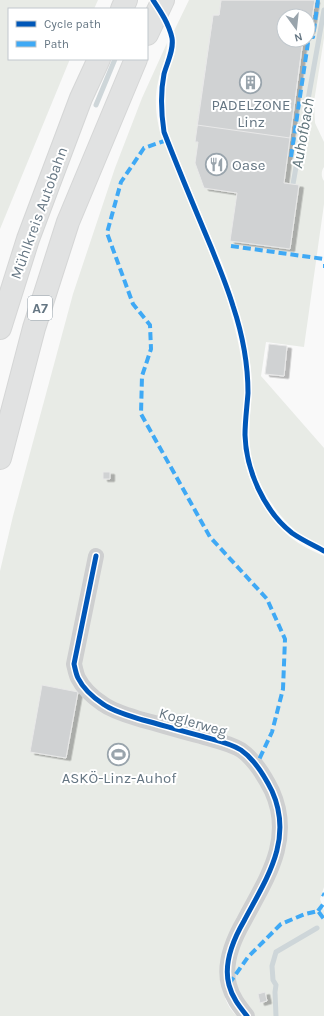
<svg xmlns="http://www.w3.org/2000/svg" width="324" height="1016" font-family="Karla,sans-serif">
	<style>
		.green { fill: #e8ebe6; fill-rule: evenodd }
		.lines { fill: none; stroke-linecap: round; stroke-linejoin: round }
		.stream { stroke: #ced6d9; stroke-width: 5 }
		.building { fill: #d0d2d3; stroke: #e8e8e8; filter: url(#shadow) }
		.highway-casing { stroke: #d5d6d6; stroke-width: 24 }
		.street { stroke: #cecfd0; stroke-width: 16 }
		.highway { stroke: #e1e2e2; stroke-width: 22 }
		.quiet { stroke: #3fa9f5; stroke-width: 4; stroke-dasharray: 8 4; stroke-linecap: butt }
		.cycleway-casing { stroke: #fff; stroke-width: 8 }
		.cycleway { stroke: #0057b8; stroke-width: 5 }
		.labels { text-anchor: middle; stroke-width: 4; stroke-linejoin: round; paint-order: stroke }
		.shield { fill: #fff; stroke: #939fa8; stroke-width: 1 }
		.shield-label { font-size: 14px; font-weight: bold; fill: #657683 }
		.poi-label { font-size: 15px; fill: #657683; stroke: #fff }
		.street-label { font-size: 15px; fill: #657683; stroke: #fff }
		.water-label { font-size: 16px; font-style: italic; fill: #60757c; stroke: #fff }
	</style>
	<defs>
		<filter id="shadow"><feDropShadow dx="4.5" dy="2.5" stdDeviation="0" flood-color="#0004"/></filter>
	</defs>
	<rect width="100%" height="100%" fill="#f9f9f9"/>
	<!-- green -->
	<path class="green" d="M 0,0 L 98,0 L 94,9 L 9,9 L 9,59 L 70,59 L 0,229 Z
		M 189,0 L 324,0 L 324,38 L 314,102 L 315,123 L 324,142 L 324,167 C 321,171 321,177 324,181 L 324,204 L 304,347 L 266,342 L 261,376 L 324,448 L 324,547 C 318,544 311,541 305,538 C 281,521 265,497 255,471 C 242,436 256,398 250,363 C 245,336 239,310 230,284 C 225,268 218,254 212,239 C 198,206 185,174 171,141 C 164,120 162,101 167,79 C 170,62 177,50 173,33 ZM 284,16 L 308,16 L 308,40 L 284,40 Z
		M 167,43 C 167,57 161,69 158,82 C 154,100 156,116 160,132 C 176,171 192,209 207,247 C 215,268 225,288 230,310 C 237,336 244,363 244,390 C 245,411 240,433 243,454 C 248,484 266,517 290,537 C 300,545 312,551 324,556 L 324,887 L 320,899 L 324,911 L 324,1016 L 255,1016 C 248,1008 240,999 236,989 C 216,936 294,877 286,817 C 285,805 279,795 273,784 C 266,771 256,753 242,746 C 237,743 231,742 225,740 L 223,747 C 242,755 253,767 263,783 C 272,797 279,816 277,833 C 274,869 248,897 234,930 C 223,955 213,995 237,1016 L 0,1016 L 0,571 L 13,516 L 73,294 L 115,168 L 142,98 Z"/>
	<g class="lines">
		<!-- stream -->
		<path class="stream" d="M 96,105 L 115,59
			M 293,184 L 324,10
			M 276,1016 L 275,992 L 276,985 L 273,980 L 272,966 L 276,952 L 317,928"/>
	</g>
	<!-- building -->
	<path class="building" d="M 221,0 L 315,0 L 310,31 L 308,31 L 308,16 L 284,16 L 284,40 L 303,40 L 284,183 L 299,185 L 290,249 L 230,241 L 237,193 L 204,188 L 195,163 L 198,142 L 195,142 L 213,15 L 219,15 Z
		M 221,0 L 315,0 L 310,31 L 308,31 L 308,16 L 284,16 L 284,40 L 303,40 L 290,138 L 197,125 L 213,15 L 219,15 Z
		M 269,344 L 287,346 L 284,376 L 265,374 Z
		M 103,472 L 110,472 L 110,479 L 103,479 Z
		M 42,685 L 78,692 L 66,758 L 30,752 Z
		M 265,992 L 267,1001 L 260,1003 L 258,994 Z"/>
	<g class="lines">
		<defs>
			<path id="highway" d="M 122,9 L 126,0
				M 147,34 L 163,0
				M 0,328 L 28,239 L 81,98 L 99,59
				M 0,458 L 34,328 L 68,222 L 136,59"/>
		</defs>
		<!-- highway casing -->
		<use href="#highway" class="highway-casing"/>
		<!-- street -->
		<path class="street" d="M 96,556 L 74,664 C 75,668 76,674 78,678 C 83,688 94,698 103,704 C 114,712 130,716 143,720 C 162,725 181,731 201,736 C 214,740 230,743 241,750 C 254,759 265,777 272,791 C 294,840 266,879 244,921 C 233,940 223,963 229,985 C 232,997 239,1006 247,1016"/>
		<!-- highway -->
		<use href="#highway" class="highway"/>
		<!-- quiet -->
		<path class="quiet" d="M 167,140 L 144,148 L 121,182 L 107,233 L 133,304 L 150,325 L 151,349 L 142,376 L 141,414 L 210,537 L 267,599 L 285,639 L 283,689 L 272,732 L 256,766
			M 291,157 L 309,36 L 313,37 L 318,0
			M 231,246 L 324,259
			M 323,266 L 324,266
			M 322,894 L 324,895
			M 318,911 L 324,903
			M 229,984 L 248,957 L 281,924 L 305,914 L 318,911 L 324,919"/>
		<defs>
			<path id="cycleway" d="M 153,0 C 161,12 169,24 172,38 C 174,50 167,63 164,74 C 160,94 161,112 164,132 C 179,171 195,209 211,247 C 219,267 227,286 233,306 C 242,333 248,364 248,393 C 247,407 245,421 245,435 C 246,470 264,511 292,533 C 302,540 313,545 324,551
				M 96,556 L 74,664 C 75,668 76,674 78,678 C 83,688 94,698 103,704 C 114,712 130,716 143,720 C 162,725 181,731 201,736 C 214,740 230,743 241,750 C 254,759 265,777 272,791 C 294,840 266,879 244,921 C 233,940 223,963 229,985 C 232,997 239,1006 247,1016"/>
		</defs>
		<!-- cycleway casing -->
		<use href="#cycleway" class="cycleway-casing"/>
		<!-- cycleway -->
		<use href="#cycleway" class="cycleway"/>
	</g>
	<!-- icons -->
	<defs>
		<symbol id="building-ring" viewBox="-11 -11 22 22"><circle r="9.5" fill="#fff" stroke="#99a4ac" stroke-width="1.5"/><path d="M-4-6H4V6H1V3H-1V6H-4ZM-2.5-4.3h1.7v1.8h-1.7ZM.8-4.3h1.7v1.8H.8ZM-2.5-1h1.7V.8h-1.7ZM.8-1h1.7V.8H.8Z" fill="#99a4ac"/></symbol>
		<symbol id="restaurant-ring" viewBox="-11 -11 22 22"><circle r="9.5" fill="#fff" stroke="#99a4ac" stroke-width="1.5"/><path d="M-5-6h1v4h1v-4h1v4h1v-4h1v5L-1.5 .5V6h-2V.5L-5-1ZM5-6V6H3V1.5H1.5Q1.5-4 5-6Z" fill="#99a4ac"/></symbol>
		<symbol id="stadium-ring" viewBox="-11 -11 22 22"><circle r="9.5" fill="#fff" stroke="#99a4ac" stroke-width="1.5"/><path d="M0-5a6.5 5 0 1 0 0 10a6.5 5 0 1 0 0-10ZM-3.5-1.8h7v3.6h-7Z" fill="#99a4ac"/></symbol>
	</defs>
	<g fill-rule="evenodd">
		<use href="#building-ring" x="238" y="70" width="25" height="25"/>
		<use href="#restaurant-ring" x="204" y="152" width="25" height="25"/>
		<use href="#stadium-ring" x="106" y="742" width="25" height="25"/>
	</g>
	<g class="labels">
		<!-- shield labels -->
		<rect class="shield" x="28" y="296" width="24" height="24" rx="3"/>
		<g class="shield-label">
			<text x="40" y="313">A7</text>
		</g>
		<!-- poi labels -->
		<g class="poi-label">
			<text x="251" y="110">PADELZONE<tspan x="251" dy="17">Linz</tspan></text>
			<text x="232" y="170" text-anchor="start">Oase</text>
			<text x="119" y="783">ASKÖ-Linz-Auhof</text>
		</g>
		<!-- street labels -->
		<g class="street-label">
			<text transform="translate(39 213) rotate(-70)" y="5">Mühlkreis Autobahn</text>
			<text transform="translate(193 722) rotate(16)" y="5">Koglerweg</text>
		</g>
		<!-- water labels -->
		<g class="water-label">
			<text transform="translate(302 133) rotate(-80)" y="6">Auhofbach</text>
		</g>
	</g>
	<!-- legend -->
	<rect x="8" y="8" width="140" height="52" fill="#ffffff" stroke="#c1c8cd"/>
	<rect x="16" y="21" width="20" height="6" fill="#0057b8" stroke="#c1c8cd"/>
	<text x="44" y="28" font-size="12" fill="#657683">Cycle path</text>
	<rect x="16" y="41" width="20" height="6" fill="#3fa9f5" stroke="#c1c8cd"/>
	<text x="44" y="48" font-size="12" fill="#657683">Path</text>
	<!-- north arrow -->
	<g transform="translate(296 28) rotate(165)"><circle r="19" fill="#ffffff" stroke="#c1c8cd"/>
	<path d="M0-3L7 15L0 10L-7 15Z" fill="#99a4ac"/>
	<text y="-6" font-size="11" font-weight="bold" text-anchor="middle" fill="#657683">N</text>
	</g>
</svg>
